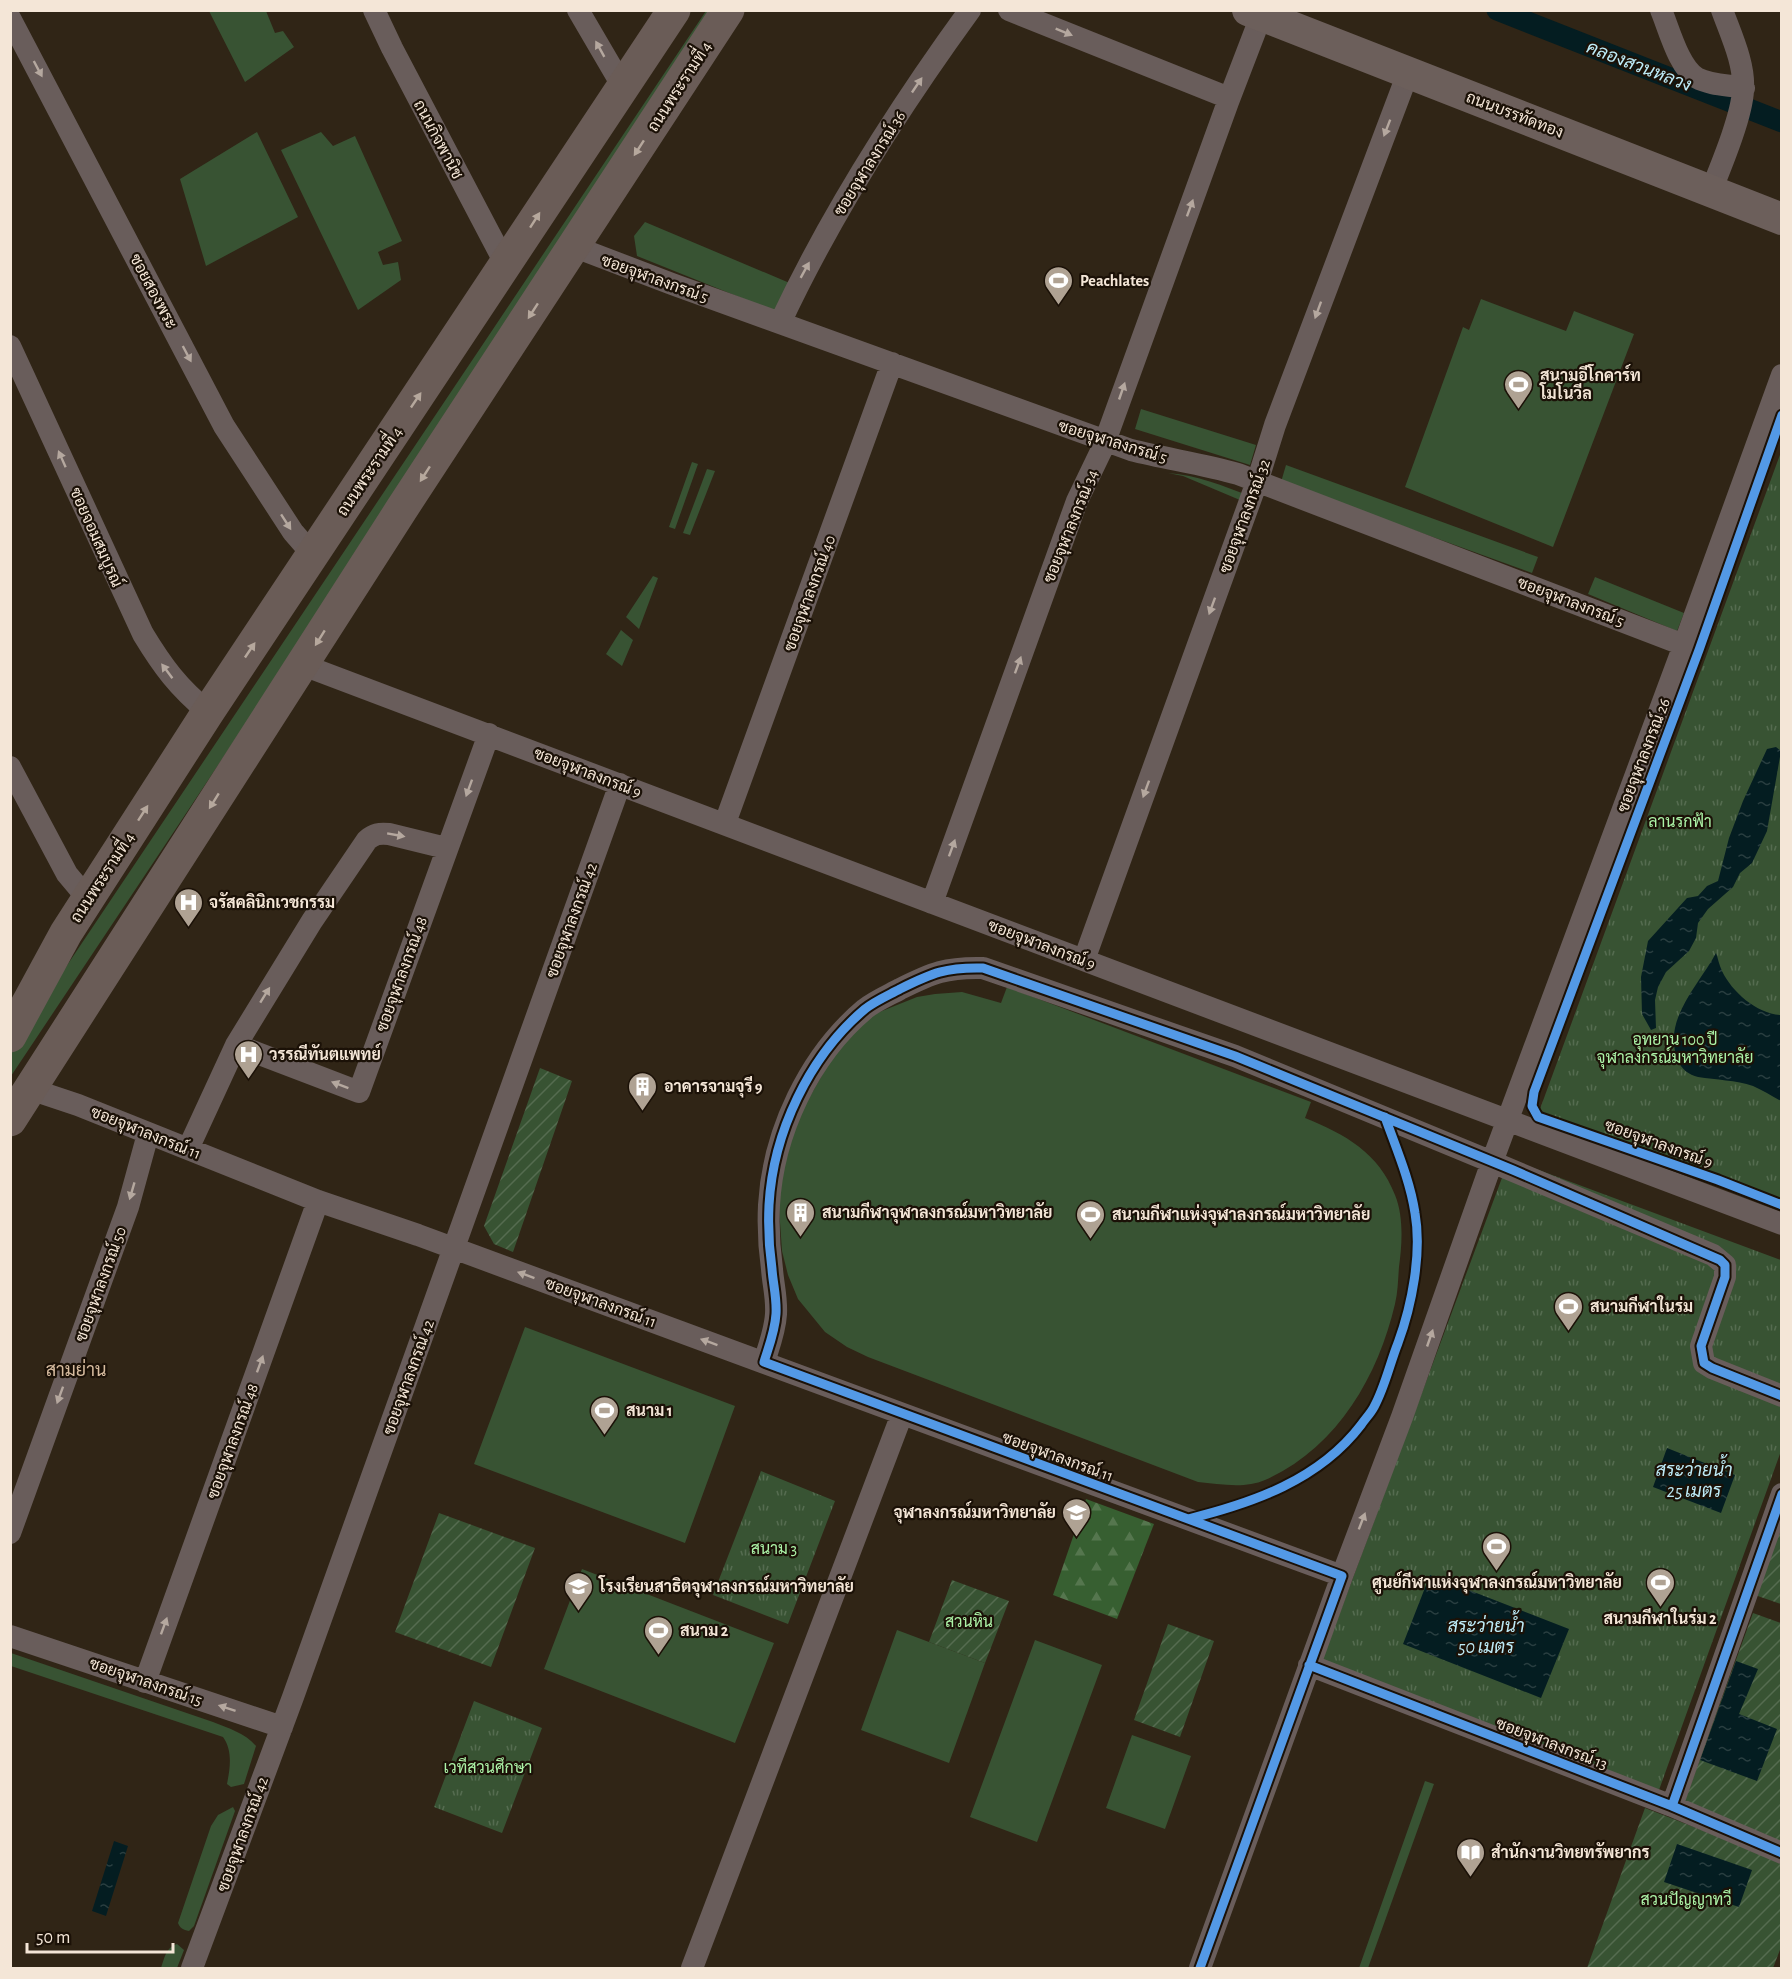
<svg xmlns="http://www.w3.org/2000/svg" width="1792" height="1979" font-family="'Alegreya Sans',Sarabun,sans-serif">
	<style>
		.grass { fill: #385333 }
		.forest { fill: url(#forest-firs) }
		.park { fill: url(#park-tufts) }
		.garden { fill: url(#garden-furrows) }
		.water { fill: url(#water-ripples) }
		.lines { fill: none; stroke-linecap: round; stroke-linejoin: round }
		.canal { stroke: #041d21; stroke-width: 21 }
		.minor { stroke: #695d5b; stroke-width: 22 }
		.secondary { stroke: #6c5f5b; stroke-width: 32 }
		.primary { stroke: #6a5c57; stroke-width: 33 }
		.cycleway-casing { stroke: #1b1107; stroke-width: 13 }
		.cycleway { stroke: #5399e6; stroke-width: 9 }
		.oneway { fill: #b5a89f }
		.oneway2 { fill: #b6a89d }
		.labels { text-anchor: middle; stroke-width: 4.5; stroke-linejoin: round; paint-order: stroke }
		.street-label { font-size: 16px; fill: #f4e6d7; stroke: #1b1107 }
		.poi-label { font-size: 16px; font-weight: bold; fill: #f4e6d7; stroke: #1b1107; text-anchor: start }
		.park-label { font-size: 16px; fill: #acf3a7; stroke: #1b1107 }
		.water-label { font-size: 18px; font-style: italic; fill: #bdebf7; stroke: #1b1107 }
		.neighbourhood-label { font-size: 18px; fill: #d7bc9f; stroke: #1b1107 }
	</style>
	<defs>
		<pattern id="forest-firs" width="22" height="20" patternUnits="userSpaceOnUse" patternTransform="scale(1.5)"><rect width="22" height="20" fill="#375f31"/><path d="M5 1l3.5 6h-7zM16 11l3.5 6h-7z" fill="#55764e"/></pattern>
		<pattern id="park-tufts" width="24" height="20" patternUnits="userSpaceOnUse" patternTransform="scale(1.5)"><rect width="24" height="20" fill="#385333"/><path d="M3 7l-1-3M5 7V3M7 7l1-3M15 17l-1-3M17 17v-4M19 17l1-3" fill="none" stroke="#556c50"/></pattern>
		<pattern id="garden-furrows" width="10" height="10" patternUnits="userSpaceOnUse" patternTransform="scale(1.5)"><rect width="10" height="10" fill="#385333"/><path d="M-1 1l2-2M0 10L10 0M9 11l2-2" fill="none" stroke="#556c50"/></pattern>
		<pattern id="water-ripples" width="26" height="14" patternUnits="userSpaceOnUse" patternTransform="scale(1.5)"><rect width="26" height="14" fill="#041d21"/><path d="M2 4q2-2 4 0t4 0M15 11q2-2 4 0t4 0" fill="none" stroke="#293e40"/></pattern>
	</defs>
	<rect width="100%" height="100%" fill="#302516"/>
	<!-- grass -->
	<path class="grass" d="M 209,11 L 266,11 L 275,33 L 283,31 L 294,47 L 245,82 Z
		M 706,11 L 718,11 L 181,821 L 11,1076 L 11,1049 Z
		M 257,132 L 298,217 L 206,266 L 180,179 Z
		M 321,132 L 333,146 L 355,136 L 402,241 L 378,252 L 383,265 L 398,262 L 401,280 L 358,310 L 281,150 Z
		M 645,222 L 792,284 L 779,313 L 637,256 L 634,236 Z
		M 1481,299 L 1566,331 L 1574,311 L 1634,334 L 1553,547 L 1405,487 L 1463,327 L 1469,330 Z
		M 1141,409 L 1256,445 L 1250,465 L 1135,429 Z
		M 692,462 L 698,464 L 675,529 L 669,527 Z
		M 1286,465 L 1538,557 L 1532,573 L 1281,482 Z
		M 707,469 L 715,471 L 690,535 L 683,533 Z
		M 1168,473 C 1197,475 1223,486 1250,496 L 1247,503 L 1183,476 Z
		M 653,576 L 658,578 L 639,629 L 626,617 Z
		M 1595,577 L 1684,613 L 1677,631 L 1588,594 Z
		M 621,630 L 633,640 L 622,666 L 606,654 Z
		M 1007,987 L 1311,1102 L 1305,1118 C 1345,1134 1379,1153 1395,1195 C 1404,1217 1402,1245 1399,1267 C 1398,1279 1398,1292 1395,1304 C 1378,1377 1336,1449 1265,1480 C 1245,1489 1219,1484 1198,1482 L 868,1357 L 847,1347 L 825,1332 L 798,1299 L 788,1275 L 782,1251 L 779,1208 L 782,1168 L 795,1123 L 834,1054 L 872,1015 L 917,997 L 935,994 L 962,992 L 1001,1003 Z
		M 525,1327 L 735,1406 L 685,1543 L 474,1464 Z
		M 582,1569 L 774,1643 L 735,1743 L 544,1669 Z
		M 897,1630 L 985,1663 L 949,1763 L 861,1730 Z
		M 1035,1640 L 1102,1665 L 1037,1842 L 970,1817 Z
		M 11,1653 L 213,1722 C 228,1728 245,1733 256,1746 L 244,1784 L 231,1787 L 227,1784 C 230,1768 233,1751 223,1737 L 11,1666 Z
		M 1132,1735 L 1191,1756 L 1165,1829 L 1106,1808 Z
		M 1425,1781 L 1434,1784 L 1368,1968 L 1359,1968 Z
		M 233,1807 L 235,1811 L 194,1926 L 189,1931 C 183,1930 180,1928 178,1923 L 211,1826 L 218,1815 Z
		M 177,1944 L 184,1950 L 177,1968 L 161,1968 C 164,1959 166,1947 177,1944 Z"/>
	<!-- forest -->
	<path class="forest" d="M 1086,1499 L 1154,1524 L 1117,1619 L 1053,1595 Z"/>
	<!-- park -->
	<path class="park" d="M 1781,452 L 1781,1200 L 1547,1116 L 1540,1109 Z
		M 1509,1159 L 1781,1260 L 1781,1451 L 1659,1790 L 1322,1661 Z
		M 761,1471 L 835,1501 L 788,1624 L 713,1595 Z
		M 474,1701 L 542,1728 L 502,1833 L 434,1807 Z"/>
	<!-- garden -->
	<path class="garden" d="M 540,1068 L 572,1081 L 513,1252 L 494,1244 L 484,1226 Z
		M 439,1513 L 535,1548 L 491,1667 L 395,1632 Z
		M 1781,1523 L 1781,1604 L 1755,1595 Z
		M 952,1580 L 1009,1601 L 985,1663 L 929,1642 Z
		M 1753,1613 L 1781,1623 L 1781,1843 L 1684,1803 Z
		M 1168,1624 L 1214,1641 L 1180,1737 L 1134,1720 Z
		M 1645,1808 L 1781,1861 L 1781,1947 L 1773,1968 L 1587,1968 Z"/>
	<!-- water -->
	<path class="water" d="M 1776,747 L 1781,751 L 1767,831 L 1752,863 L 1740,873 L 1733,887 L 1708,909 L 1698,923 L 1696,938 L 1689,951 L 1666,972 L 1658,987 L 1655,1000 L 1656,1028 L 1651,1030 L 1642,1014 L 1641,977 L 1648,941 L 1687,898 L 1698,896 L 1707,886 L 1718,881 L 1729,838 L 1743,801 L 1767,749 Z
		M 1716,953 C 1718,958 1719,965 1722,971 C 1732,992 1757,1014 1781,1015 L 1781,1101 C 1772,1096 1762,1090 1753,1086 C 1736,1080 1716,1080 1698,1077 C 1689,1075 1681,1069 1678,1060 C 1661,1021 1699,985 1716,953 Z
		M 1667,1448 L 1735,1475 L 1721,1513 L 1653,1487 Z
		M 1430,1575 L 1569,1629 L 1541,1698 L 1403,1644 Z
		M 1736,1661 L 1758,1669 L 1739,1714 L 1777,1729 L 1757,1781 L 1700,1760 Z
		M 114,1841 L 128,1846 L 106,1916 L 92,1911 Z
		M 1677,1844 L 1752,1870 L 1739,1907 L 1664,1882 Z"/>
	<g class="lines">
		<!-- canal -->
		<path class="canal" d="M 1497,10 L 1782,122"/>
		<!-- minor -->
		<path class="minor" d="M 374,10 L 392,48 L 506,265
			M 578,10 L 623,87
			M 1009,10 L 1229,98
			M 1661,10 C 1669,29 1679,68 1697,78 C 1710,85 1729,85 1744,88
			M 10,18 L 224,426 L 293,532 L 313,555
			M 1711,191 C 1721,166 1742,116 1743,90 C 1745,64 1731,35 1722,10
			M 575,247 L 672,284 L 1131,450 C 1167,459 1203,464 1238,474 L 1684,645
			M 780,323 C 832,212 898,109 970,10
			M 10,346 L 143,634 C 163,667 178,687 208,712
			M 303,665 L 1782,1224
			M 10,767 L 67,874 L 88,899
			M 725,823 L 892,363
			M 932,903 L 1077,501 L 1103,447 L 1228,102 L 1261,16
			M 1084,960 L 1259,476 L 1275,425 L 1408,73
			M 236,1045 L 359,1092 L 489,734
			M 30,1089 L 78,1105 L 318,1201 L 418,1235 L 1342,1576
			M 188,1149 L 236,1045 L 312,921 L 367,840 C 374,834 379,833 389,834 L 446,848
			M 764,1362 C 769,1346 775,1331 776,1314 C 777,1298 773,1284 772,1269 C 769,1248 768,1226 769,1205 C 773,1133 809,1056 865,1009 C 875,1001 889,995 900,989 C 932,973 946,967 983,968 L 1235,1056 L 1492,1162 L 1713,1255 L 1725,1265 L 1725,1277 L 1701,1346 L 1704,1363 L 1712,1368 L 1782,1396
			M 10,1533 L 128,1207 L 148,1134
			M 10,1636 L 282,1727
			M 1309,1665 L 1672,1806 L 1782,1853
			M 145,1682 L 318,1201
			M 1672,1806 L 1782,1494
			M 192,1968 L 293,1697 L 620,784
			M 692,1968 L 902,1414
			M 1200,1968 L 1342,1576 L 1402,1417 L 1492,1162 L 1684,645 L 1782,375"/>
		<!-- secondary -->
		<path class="secondary" d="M 1248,10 L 1782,219"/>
		<!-- primary -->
		<path class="primary" d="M 10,1036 L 66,933 L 208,712 L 674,10
			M 10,1120 L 401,510 L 728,10"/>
		<defs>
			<path id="cycleway" d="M 1782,415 L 1699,650 L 1534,1092 L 1532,1106 L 1538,1117 L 1718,1180 L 1782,1205
				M 1188,1519 C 1253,1503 1319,1480 1361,1425 C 1365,1419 1371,1413 1374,1407 C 1385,1387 1390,1363 1398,1343 C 1412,1305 1422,1253 1415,1213 C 1410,1180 1396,1148 1385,1117
				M 1309,1665 L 1672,1806 L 1782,1853
				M 1672,1806 L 1782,1494
				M 1200,1968 L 1342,1576 L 764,1362 C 769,1346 775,1331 776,1314 C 777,1298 773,1284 772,1269 C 769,1248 768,1226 769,1205 C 773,1133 809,1056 865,1009 C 875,1001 889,995 900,989 C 932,973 946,967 983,968 L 1235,1056 L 1513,1170 L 1720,1260 L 1725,1265 L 1725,1277 L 1701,1346 L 1704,1363 L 1712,1368 L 1782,1396"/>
		</defs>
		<!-- cycleway casing -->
		<use href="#cycleway" class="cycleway-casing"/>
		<!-- cycleway -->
		<use href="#cycleway" class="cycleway"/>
	</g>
	<!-- one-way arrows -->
	<defs><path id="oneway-solid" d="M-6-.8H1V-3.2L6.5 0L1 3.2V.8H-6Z" transform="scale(1.5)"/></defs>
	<g class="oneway">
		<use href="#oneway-solid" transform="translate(1064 32) rotate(22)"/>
		<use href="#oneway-solid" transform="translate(600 49) rotate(-119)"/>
		<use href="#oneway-solid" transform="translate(38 69) rotate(62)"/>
		<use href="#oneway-solid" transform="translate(917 85) rotate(-56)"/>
		<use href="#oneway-solid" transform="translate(1387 128) rotate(111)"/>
		<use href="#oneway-solid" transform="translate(1190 208) rotate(-70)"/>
		<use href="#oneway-solid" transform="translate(805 270) rotate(-61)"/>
		<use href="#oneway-solid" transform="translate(1318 310) rotate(110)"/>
		<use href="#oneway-solid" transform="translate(187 354) rotate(62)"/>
		<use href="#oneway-solid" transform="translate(1122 391) rotate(-71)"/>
		<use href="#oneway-solid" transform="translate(62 459) rotate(-114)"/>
		<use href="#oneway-solid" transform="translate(286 522) rotate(57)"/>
		<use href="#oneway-solid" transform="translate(1212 606) rotate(110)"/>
		<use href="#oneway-solid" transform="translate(1018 665) rotate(-70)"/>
		<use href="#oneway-solid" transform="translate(167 671) rotate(-127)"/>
		<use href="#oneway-solid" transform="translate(469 788) rotate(110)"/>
		<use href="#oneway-solid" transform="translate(1146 789) rotate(110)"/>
		<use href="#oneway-solid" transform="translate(396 835) rotate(10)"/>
		<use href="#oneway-solid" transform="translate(952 848) rotate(-70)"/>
		<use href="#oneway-solid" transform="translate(265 995) rotate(-58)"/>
		<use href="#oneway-solid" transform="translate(340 1085) rotate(-159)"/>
		<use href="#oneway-solid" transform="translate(132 1191) rotate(106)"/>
		<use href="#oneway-solid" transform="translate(526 1275) rotate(-160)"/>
		<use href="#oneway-solid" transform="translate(1430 1338) rotate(-71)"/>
		<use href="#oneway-solid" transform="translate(709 1342) rotate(-160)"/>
		<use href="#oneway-solid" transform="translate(260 1364) rotate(-70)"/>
		<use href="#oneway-solid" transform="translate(60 1395) rotate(110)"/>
		<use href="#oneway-solid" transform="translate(1362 1521) rotate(-69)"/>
		<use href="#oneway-solid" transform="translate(164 1626) rotate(-70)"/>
		<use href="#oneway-solid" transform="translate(227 1708) rotate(-162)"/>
	</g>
	<g class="oneway2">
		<use href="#oneway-solid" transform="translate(639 148) rotate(123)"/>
		<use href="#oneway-solid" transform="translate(535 220) rotate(-57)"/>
		<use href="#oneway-solid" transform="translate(533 311) rotate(123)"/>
		<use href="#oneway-solid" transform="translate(416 400) rotate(-56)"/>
		<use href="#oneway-solid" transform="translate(425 474) rotate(123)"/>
		<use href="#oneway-solid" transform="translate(320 638) rotate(122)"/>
		<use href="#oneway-solid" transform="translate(250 650) rotate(-56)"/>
		<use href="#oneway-solid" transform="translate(214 801) rotate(122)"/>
		<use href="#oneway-solid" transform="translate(143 813) rotate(-57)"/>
	</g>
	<!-- icons -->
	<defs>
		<symbol id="stadium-pin" viewBox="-11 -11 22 30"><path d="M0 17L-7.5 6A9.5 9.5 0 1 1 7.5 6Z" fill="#afa293" stroke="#1b1107"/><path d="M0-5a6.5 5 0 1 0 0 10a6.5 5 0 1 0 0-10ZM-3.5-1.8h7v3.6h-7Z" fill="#fff"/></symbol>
		<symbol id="hospital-pin" viewBox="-11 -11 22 30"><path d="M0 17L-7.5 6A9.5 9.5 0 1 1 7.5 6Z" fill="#afa293" stroke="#1b1107"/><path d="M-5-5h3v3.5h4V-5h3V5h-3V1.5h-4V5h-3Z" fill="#fff"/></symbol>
		<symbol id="building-pin" viewBox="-11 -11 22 30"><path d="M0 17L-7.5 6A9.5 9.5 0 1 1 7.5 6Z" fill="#afa293" stroke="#1b1107"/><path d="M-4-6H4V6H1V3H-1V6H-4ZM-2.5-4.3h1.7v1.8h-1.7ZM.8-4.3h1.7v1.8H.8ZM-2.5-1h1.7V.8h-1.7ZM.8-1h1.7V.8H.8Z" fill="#fff"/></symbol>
		<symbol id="university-pin" viewBox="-11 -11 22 30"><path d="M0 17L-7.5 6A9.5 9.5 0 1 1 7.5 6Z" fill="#afa293" stroke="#1b1107"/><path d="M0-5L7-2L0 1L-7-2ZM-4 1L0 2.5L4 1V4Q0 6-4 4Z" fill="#fff"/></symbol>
		<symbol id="school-pin" viewBox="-11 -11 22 30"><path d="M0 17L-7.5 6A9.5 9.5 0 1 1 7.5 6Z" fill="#afa293" stroke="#1b1107"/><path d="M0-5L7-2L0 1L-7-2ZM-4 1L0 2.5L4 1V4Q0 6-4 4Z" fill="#fff"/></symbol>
		<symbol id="library-pin" viewBox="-11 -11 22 30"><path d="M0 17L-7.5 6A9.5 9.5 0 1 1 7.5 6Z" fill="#afa293" stroke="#1b1107"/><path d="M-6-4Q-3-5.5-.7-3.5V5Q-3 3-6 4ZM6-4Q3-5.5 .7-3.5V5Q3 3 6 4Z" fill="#fff"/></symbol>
	</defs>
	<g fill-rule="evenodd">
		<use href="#stadium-pin" x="1042" y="264" width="33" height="45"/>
		<use href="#stadium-pin" x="1502" y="368" width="33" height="45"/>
		<use href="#hospital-pin" x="172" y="886" width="33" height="45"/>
		<use href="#hospital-pin" x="232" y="1038" width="33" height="45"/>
		<use href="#building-pin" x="626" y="1070" width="33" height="45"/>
		<use href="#building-pin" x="784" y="1196" width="33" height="45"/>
		<use href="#stadium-pin" x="1074" y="1198" width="33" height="45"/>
		<use href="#stadium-pin" x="1552" y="1290" width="33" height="45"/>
		<use href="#stadium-pin" x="588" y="1394" width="33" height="45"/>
		<use href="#university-pin" x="1060" y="1496" width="33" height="45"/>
		<use href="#stadium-pin" x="1480" y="1530" width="33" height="45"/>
		<use href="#stadium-pin" x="1644" y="1566" width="33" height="45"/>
		<use href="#school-pin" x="562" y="1570" width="33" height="45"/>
		<use href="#stadium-pin" x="642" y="1614" width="33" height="45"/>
		<use href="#library-pin" x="1454" y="1836" width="33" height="45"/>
	</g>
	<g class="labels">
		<!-- street labels -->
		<g class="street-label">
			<text transform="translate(679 86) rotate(-57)" y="6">ถนนพระรามที่ 4</text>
			<text transform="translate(1515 114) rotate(21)" y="6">ถนนบรรทัดทอง</text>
			<text transform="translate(439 139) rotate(62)" y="6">ถนนกิจพานิช</text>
			<text transform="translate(869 163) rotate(-58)" y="6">ซอยจุฬาลงกรณ์ 36</text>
			<text transform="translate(655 278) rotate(20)" y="6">ซอยจุฬาลงกรณ์ 5</text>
			<text transform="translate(154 291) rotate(62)" y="6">ซอยสองพระ</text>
			<text transform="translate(1113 441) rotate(17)" y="6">ซอยจุฬาลงกรณ์ 5</text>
			<text transform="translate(369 471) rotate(-56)" y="6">ถนนพระรามที่ 4</text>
			<text transform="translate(1244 516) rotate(-70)" y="6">ซอยจุฬาลงกรณ์ 32</text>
			<text transform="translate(1070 526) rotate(-68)" y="6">ซอยจุฬาลงกรณ์ 34</text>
			<text transform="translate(97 537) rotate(66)" y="6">ซอยจอมสมบูรณ์</text>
			<text transform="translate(809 593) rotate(-70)" y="6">ซอยจุฬาลงกรณ์ 40</text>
			<text transform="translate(1571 601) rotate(21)" y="6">ซอยจุฬาลงกรณ์ 5</text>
			<text transform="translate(1643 755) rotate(-69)" y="6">ซอยจุฬาลงกรณ์ 26</text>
			<text transform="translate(588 772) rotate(21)" y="6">ซอยจุฬาลงกรณ์ 9</text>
			<text transform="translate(102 877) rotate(-57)" y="6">ถนนพระรามที่ 4</text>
			<text transform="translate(571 920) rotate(-70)" y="6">ซอยจุฬาลงกรณ์ 42</text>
			<text transform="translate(1042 944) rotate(21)" y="6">ซอยจุฬาลงกรณ์ 9</text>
			<text transform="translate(401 974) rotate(-70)" y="6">ซอยจุฬาลงกรณ์ 48</text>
			<text transform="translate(146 1132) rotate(22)" y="6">ซอยจุฬาลงกรณ์ 11</text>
			<text transform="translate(1659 1143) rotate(20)" y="6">ซอยจุฬาลงกรณ์ 9</text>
			<text transform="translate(100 1284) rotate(-70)" y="6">ซอยจุฬาลงกรณ์ 50</text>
			<text transform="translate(601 1302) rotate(20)" y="6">ซอยจุฬาลงกรณ์ 11</text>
			<text transform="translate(408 1377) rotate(-70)" y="6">ซอยจุฬาลงกรณ์ 42</text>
			<text transform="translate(232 1441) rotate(-70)" y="6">ซอยจุฬาลงกรณ์ 48</text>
			<text transform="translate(1058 1456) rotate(20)" y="6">ซอยจุฬาลงกรณ์ 11</text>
			<text transform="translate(146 1681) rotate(19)" y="6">ซอยจุฬาลงกรณ์ 15</text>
			<text transform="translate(1552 1743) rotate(21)" y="6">ซอยจุฬาลงกรณ์ 13</text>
			<text transform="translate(242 1834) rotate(-70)" y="6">ซอยจุฬาลงกรณ์ 42</text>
		</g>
		<!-- poi labels -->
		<g class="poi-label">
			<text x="1080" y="286">Peachlates</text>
			<text x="1540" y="381">สนามอีโกคาร์ท<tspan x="1540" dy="18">โมโนวีล</tspan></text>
			<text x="209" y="908">จรัสคลินิกเวชกรรม</text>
			<text x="269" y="1060">วรรณีทันตแพทย์</text>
			<text x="664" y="1092">อาคารจามจุรี 9</text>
			<text x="822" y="1218">สนามกีฬาจุฬาลงกรณ์มหาวิทยาลัย</text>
			<text x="1112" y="1220">สนามกีฬาแห่งจุฬาลงกรณ์มหาวิทยาลัย</text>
			<text x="1590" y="1312">สนามกีฬาในร่ม</text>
			<text x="626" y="1416">สนาม 1</text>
			<text x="1056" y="1518" text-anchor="end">จุฬาลงกรณ์มหาวิทยาลัย</text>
			<text x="1497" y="1588" text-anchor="middle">ศูนย์กีฬาแห่งจุฬาลงกรณ์มหาวิทยาลัย</text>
			<text x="599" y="1592">โรงเรียนสาธิตจุฬาลงกรณ์มหาวิทยาลัย</text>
			<text x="1660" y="1624" text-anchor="middle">สนามกีฬาในร่ม 2</text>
			<text x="680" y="1636">สนาม 2</text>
			<text x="1491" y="1858">สำนักงานวิทยทรัพยากร</text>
		</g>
		<!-- park labels -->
		<g class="park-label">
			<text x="1680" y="827">ลานรกฟ้า</text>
			<text x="1675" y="1045">อุทยาน 100 ปี<tspan x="1675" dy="18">จุฬาลงกรณ์มหาวิทยาลัย</tspan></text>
			<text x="774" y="1554">สนาม 3</text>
			<text x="969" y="1627">สวนหิน</text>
			<text x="488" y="1773">เวทีสวนศึกษา</text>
			<text x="1686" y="1905">สวนปัญญาทวี</text>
		</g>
		<!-- water labels -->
		<g class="water-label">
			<text transform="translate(1639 66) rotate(21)" y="6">คลองสวนหลวง</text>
			<text x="1694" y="1476">สระว่ายน้ำ<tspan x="1694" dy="21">25 เมตร</tspan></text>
			<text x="1486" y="1632">สระว่ายน้ำ<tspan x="1486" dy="21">50 เมตร</tspan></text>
		</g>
		<!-- neighbourhood labels -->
		<g class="neighbourhood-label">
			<text x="76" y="1376">สามย่าน</text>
		</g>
	</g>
	<!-- border -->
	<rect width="1792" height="1979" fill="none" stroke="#f4e6d7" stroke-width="24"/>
	<!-- scale -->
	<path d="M27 1943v9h146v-9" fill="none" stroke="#f4e6d7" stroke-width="3"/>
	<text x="36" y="1943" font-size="18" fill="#f4e6d7" stroke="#1b1107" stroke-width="4.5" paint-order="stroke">50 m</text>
</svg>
